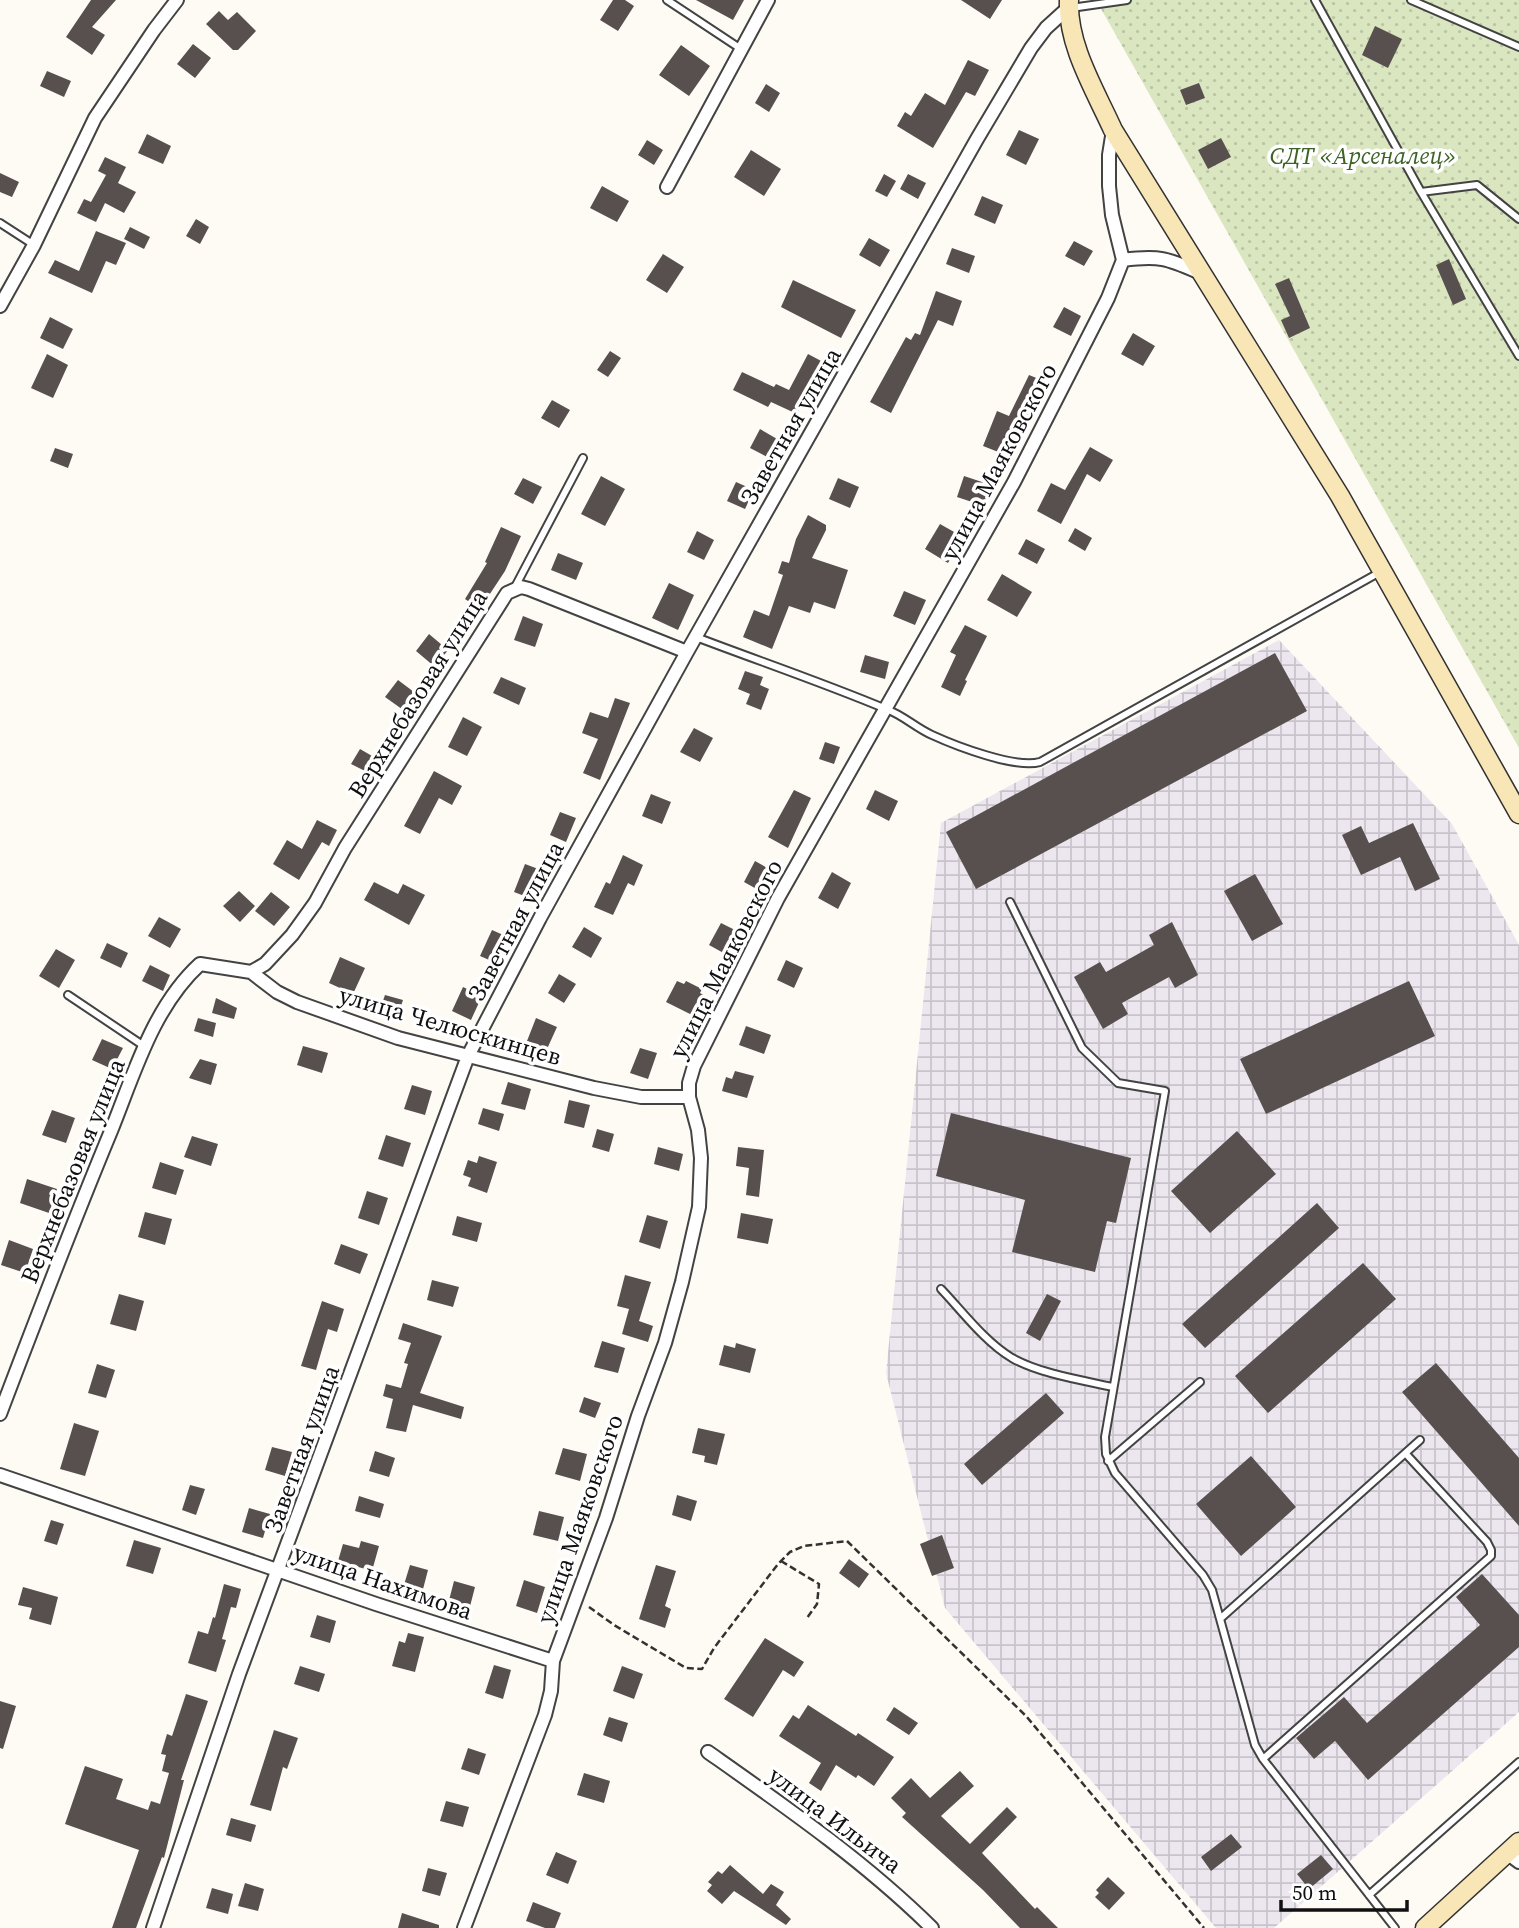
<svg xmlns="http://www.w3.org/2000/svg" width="1519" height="1928" font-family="'Source Serif 4',serif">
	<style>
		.industrial { fill: url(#industrial-grid) }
		.garden { fill: url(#garden-dots) }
		.building { fill: #58504e }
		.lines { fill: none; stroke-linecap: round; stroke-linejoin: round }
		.lane-casing { stroke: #434343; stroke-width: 10 }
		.street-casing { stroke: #434343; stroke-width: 16 }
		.secondary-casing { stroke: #323232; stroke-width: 21 }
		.path { stroke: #323232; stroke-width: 2.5; stroke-dasharray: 7 3.5; stroke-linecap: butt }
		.lane { stroke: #fff; stroke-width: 6 }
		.street { stroke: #fff; stroke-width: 12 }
		.secondary { stroke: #f8e6b6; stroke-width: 18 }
		.labels { text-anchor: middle; stroke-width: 7; stroke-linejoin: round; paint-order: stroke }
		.park-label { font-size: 24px; font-style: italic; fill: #3c6326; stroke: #fff }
		.street-label { font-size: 24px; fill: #101010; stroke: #fff }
	</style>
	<defs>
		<pattern id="industrial-grid" width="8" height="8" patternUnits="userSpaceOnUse" patternTransform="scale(1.75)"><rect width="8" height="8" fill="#ece6ee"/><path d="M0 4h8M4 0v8" fill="none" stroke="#c9c4cb"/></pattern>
		<pattern id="garden-dots" width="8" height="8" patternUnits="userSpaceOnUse" patternTransform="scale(1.75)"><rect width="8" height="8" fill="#dae6c0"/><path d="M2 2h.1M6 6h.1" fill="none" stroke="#bac4a4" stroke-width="1.8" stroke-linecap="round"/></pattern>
	</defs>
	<rect width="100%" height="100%" fill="#fefbf5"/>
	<!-- industrial -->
	<path class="industrial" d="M 1279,640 L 1452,824 L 1519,945 L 1519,1712 L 1274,1928 L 1216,1928 L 945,1608 L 886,1373 L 941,823 Z"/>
	<!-- garden -->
	<path class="garden" d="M 1101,0 L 1519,0 L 1519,748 L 1100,7 Z"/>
	<!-- building -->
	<path class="building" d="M 91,0 L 116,0 L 92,27 L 105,35 L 92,55 L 66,37 Z
		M 613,0 L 625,0 L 634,6 L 618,31 L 600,20 Z
		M 696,0 L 744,0 L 733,20 Z
		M 961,0 L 1002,0 L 990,19 Z
		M 219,11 L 228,20 L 237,12 L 256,31 L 238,50 L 233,50 L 206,24 Z
		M 1375,26 L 1402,39 L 1388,68 L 1362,55 Z
		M 193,44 L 211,58 L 195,78 L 177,64 Z
		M 681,45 L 710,66 L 689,96 L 659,75 Z
		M 968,60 L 989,70 L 975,96 L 966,92 L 933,148 L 897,126 L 905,112 L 911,116 L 925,93 L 945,105 Z
		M 47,71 L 71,81 L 64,97 L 40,86 Z
		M 1199,83 L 1205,98 L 1186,105 L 1180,90 Z
		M 766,84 L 780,93 L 769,112 L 755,103 Z
		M 1019,130 L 1039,139 L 1026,165 L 1006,155 Z
		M 147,134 L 171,146 L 163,164 L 138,153 Z
		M 1221,138 L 1231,157 L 1208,169 L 1198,150 Z
		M 647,140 L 663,150 L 654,165 L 638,155 Z
		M 751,150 L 781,169 L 764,196 L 734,177 Z
		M 105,157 L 126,167 L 118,183 L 136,192 L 124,213 L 105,203 L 96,222 L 77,213 L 84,199 L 91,202 L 106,175 L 98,171 Z
		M 0,173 L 19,182 L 12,197 L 0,192 Z
		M 884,174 L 896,181 L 887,197 L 875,191 Z
		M 908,174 L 926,183 L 918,199 L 900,189 Z
		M 602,186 L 629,201 L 617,222 L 590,208 Z
		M 982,196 L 1003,205 L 995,224 L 974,215 Z
		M 196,219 L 209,227 L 200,244 L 186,236 Z
		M 130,227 L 150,237 L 144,249 L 124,239 Z
		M 96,231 L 126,243 L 116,265 L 106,261 L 92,293 L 48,273 L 55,260 L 79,271 Z
		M 869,238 L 890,250 L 880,267 L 859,255 Z
		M 1074,241 L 1093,251 L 1084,266 L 1065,256 Z
		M 952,248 L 975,256 L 969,273 L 946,264 Z
		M 663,254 L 684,267 L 667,293 L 646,280 Z
		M 1449,259 L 1466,299 L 1453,305 L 1436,265 Z
		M 1289,278 L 1310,328 L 1289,338 L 1281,320 L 1290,316 L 1275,284 Z
		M 793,280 L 856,310 L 841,338 L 781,307 Z
		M 936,291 L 962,301 L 953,326 L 938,320 L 891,413 L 870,402 L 906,337 L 911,340 L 915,333 L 920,335 Z
		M 1064,307 L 1081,316 L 1071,336 L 1053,327 Z
		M 50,317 L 73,329 L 63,349 L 40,338 Z
		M 1133,333 L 1155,346 L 1143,366 L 1121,354 Z
		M 610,351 L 621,358 L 608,377 L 597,370 Z
		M 47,354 L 68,365 L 53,398 L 31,388 Z
		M 808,354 L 825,363 L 797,414 L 771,402 L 768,407 L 733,390 L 742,372 L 774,387 L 776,384 L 789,390 Z
		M 1029,375 L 1044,381 L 1011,457 L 983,446 L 997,411 L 1009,416 Z
		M 552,400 L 570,410 L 559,428 L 541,418 Z
		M 760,429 L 784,443 L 773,460 L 750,448 Z
		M 1090,447 L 1113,460 L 1100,482 L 1087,474 L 1061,524 L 1037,511 L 1051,483 L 1065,490 Z
		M 55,448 L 73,454 L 68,468 L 50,461 Z
		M 601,476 L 625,489 L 605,526 L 581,514 Z
		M 964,476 L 991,485 L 984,506 L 957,497 Z
		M 523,478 L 542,487 L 533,504 L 514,494 Z
		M 838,478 L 859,487 L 850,508 L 829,499 Z
		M 736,482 L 754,490 L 745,509 L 727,501 Z
		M 808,515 L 826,525 L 826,530 L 812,558 L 848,570 L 835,609 L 814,602 L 810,613 L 789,606 L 772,649 L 743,637 L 754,610 L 769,616 L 783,575 L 778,573 L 782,561 L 789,563 L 796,539 Z
		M 940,524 L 963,537 L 948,563 L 925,549 Z
		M 501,527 L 521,536 L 505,571 L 480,609 L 465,599 L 487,563 L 485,562 Z
		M 1075,528 L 1092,538 L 1085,551 L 1068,541 Z
		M 697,531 L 714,540 L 704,560 L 687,552 Z
		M 1026,539 L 1045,549 L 1037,564 L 1018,554 Z
		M 558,553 L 583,563 L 576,580 L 551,570 Z
		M 1002,574 L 1032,592 L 1017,617 L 987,600 Z
		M 669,583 L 694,595 L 678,630 L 652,618 Z
		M 904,591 L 926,600 L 915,625 L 893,616 Z
		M 523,616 L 543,624 L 535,647 L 514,640 Z
		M 965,625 L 987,636 L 965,680 L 967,681 L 960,696 L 941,687 L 956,655 L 950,652 Z
		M 429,634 L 448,650 L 435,667 L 416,651 Z
		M 1275,653 L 1307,711 L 976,889 L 946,832 Z
		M 865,655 L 889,662 L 885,679 L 860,672 Z
		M 745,671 L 763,677 L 760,685 L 769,689 L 761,710 L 746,704 L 750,694 L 738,689 Z
		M 501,677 L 526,688 L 519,705 L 493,693 Z
		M 398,680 L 418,695 L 406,712 L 385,697 Z
		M 615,698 L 630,703 L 600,780 L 583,773 L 598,739 L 582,733 L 590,712 L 608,718 Z
		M 463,717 L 482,727 L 467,756 L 448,747 Z
		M 694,728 L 713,738 L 700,762 L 680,752 Z
		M 825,742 L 840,747 L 834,764 L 819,759 Z
		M 360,749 L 379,760 L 371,774 L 351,764 Z
		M 434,771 L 462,786 L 452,805 L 439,798 L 420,834 L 404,826 Z
		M 794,790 L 811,798 L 788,848 L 768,837 Z
		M 875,790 L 898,801 L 889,821 L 866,809 Z
		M 651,794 L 671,802 L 662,824 L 642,816 Z
		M 560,812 L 576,818 L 566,842 L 550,835 Z
		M 317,820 L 337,830 L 329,846 L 322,842 L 299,880 L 273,864 L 287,840 L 302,849 Z
		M 1413,823 L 1440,879 L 1415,891 L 1400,857 L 1361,875 L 1342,835 L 1361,826 L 1369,843 Z
		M 623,855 L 643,865 L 634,886 L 628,883 L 613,915 L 594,907 L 606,882 L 610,884 Z
		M 755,861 L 773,871 L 762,892 L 744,882 Z
		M 525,864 L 541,870 L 527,897 L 514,892 Z
		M 832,872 L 851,883 L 838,909 L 818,898 Z
		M 1255,874 L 1283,924 L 1252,941 L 1224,891 Z
		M 374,882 L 398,894 L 403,884 L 425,895 L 409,925 L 364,900 Z
		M 239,891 L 255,906 L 240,922 L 223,906 Z
		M 271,892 L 290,907 L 274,926 L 255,911 Z
		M 159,917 L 181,929 L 170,948 L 148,936 Z
		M 1172,922 L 1198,975 L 1175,988 L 1169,977 L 1122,1003 L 1128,1014 L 1103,1029 L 1074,977 L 1100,962 L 1106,972 L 1154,945 L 1149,935 Z
		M 721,923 L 741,933 L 729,956 L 709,945 Z
		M 584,927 L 602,938 L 591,958 L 572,947 Z
		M 492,930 L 512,939 L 501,965 L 480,956 Z
		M 107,943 L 128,953 L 121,968 L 100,958 Z
		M 56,949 L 75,960 L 59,988 L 39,976 Z
		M 340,957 L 365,968 L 353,994 L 329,983 Z
		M 786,960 L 803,968 L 794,988 L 777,980 Z
		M 150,965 L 170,975 L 163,991 L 142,981 Z
		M 559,974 L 576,984 L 564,1003 L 548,993 Z
		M 677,981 L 684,984 L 686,981 L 702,989 L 700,993 L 707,997 L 696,1017 L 666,1002 Z
		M 1409,981 L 1435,1036 L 1266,1114 L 1240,1059 Z
		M 463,987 L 482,996 L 471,1020 L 452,1011 Z
		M 385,995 L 403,1000 L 397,1018 L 379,1012 Z
		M 216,998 L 237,1008 L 234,1019 L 212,1013 Z
		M 198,1018 L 216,1023 L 213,1037 L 194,1031 Z
		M 536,1018 L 557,1027 L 547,1049 L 527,1041 Z
		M 746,1026 L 771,1035 L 764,1054 L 739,1045 Z
		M 102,1039 L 123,1048 L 112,1069 L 92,1060 Z
		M 303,1046 L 328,1053 L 322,1073 L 297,1065 Z
		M 640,1048 L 657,1053 L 648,1079 L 630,1073 Z
		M 200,1059 L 217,1064 L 211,1085 L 189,1078 Z
		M 735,1071 L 754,1076 L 747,1098 L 722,1091 L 726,1077 L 732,1079 Z
		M 508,1082 L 531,1089 L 525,1110 L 501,1104 Z
		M 412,1085 L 432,1091 L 425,1115 L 404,1109 Z
		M 569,1100 L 590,1105 L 584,1128 L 564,1123 Z
		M 483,1108 L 504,1114 L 499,1131 L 478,1124 Z
		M 52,1110 L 75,1118 L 66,1143 L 42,1135 Z
		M 951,1113 L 1131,1158 L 1116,1223 L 1107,1221 L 1095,1272 L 1012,1252 L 1025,1200 L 936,1176 Z
		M 597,1129 L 614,1134 L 609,1152 L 592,1147 Z
		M 1237,1131 L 1276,1174 L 1210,1233 L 1171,1191 Z
		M 386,1135 L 411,1143 L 403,1167 L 378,1159 Z
		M 192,1136 L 218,1144 L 211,1166 L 184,1157 Z
		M 658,1147 L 683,1154 L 679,1171 L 654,1164 Z
		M 738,1147 L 764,1150 L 759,1197 L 746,1195 L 749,1168 L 736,1166 Z
		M 479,1156 L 497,1162 L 487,1193 L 468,1186 L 471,1178 L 463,1175 L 468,1160 L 477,1163 Z
		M 160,1162 L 184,1170 L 176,1195 L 152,1188 Z
		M 27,1179 L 57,1189 L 49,1213 L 20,1203 Z
		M 367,1191 L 388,1198 L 379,1225 L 358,1218 Z
		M 1317,1203 L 1339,1228 L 1205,1348 L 1182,1324 Z
		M 145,1212 L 172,1219 L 165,1245 L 138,1237 Z
		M 741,1213 L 773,1219 L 768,1244 L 737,1238 Z
		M 647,1215 L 668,1221 L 660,1249 L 639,1242 Z
		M 457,1216 L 482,1223 L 477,1242 L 452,1235 Z
		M 9,1240 L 33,1249 L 25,1273 L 1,1265 Z
		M 341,1244 L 368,1254 L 360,1274 L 334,1264 Z
		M 1363,1263 L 1396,1299 L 1268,1413 L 1235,1376 Z
		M 625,1275 L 651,1282 L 639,1321 L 653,1326 L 648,1342 L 622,1334 L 629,1309 L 617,1306 Z
		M 432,1280 L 459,1287 L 453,1307 L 427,1300 Z
		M 119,1294 L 144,1301 L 136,1331 L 110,1324 Z
		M 1047,1294 L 1061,1301 L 1040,1341 L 1026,1333 Z
		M 322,1301 L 344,1309 L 337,1332 L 328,1329 L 316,1370 L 301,1366 Z
		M 403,1323 L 442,1336 L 420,1393 L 464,1407 L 461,1419 L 413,1405 L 406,1432 L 386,1428 L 393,1399 L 383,1396 L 386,1384 L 401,1388 L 408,1364 L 404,1363 L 411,1343 L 398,1339 Z
		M 602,1341 L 625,1348 L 618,1373 L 594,1367 Z
		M 736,1343 L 756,1349 L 750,1373 L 719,1365 L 724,1345 L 735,1348 Z
		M 1436,1363 L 1519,1458 L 1519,1526 L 1402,1392 Z
		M 97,1364 L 115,1370 L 106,1398 L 88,1393 Z
		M 1046,1393 L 1064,1413 L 982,1485 L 964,1464 Z
		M 584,1397 L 601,1403 L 595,1418 L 579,1412 Z
		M 74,1423 L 99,1431 L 85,1476 L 60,1469 Z
		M 698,1428 L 725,1434 L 717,1465 L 704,1462 L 705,1456 L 692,1453 Z
		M 272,1447 L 292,1452 L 285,1476 L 265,1470 Z
		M 563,1448 L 587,1454 L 580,1481 L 555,1474 Z
		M 375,1451 L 395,1458 L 389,1477 L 369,1471 Z
		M 1251,1456 L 1296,1507 L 1241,1556 L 1196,1504 Z
		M 190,1485 L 205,1489 L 196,1515 L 182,1510 Z
		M 677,1495 L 697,1501 L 691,1521 L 672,1515 Z
		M 359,1496 L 384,1504 L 380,1518 L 355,1511 Z
		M 249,1508 L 270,1514 L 263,1538 L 242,1532 Z
		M 539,1511 L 564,1517 L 558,1541 L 533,1535 Z
		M 51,1520 L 64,1524 L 57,1545 L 44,1541 Z
		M 942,1535 L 954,1568 L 932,1576 L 920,1544 Z
		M 134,1540 L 161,1548 L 153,1574 L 126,1566 Z
		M 361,1541 L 379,1546 L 372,1571 L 338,1561 L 343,1544 L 359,1548 Z
		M 849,1559 L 869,1574 L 859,1588 L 839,1573 Z
		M 410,1565 L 428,1570 L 422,1593 L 403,1588 Z
		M 656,1565 L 676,1571 L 665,1606 L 671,1609 L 665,1628 L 639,1619 Z
		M 1482,1574 L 1519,1615 L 1519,1647 L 1368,1780 L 1335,1741 L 1314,1759 L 1296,1738 L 1344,1697 L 1367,1723 L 1480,1625 L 1456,1597 Z
		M 524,1580 L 545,1587 L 537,1613 L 516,1606 Z
		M 454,1581 L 475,1587 L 467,1618 L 446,1612 Z
		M 224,1584 L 241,1589 L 236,1608 L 231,1607 L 222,1639 L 226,1640 L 216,1672 L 188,1663 L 198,1631 L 208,1634 L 213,1617 L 215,1618 Z
		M 23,1587 L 58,1597 L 51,1625 L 29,1619 L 32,1608 L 18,1605 Z
		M 317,1615 L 336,1621 L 330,1643 L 310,1637 Z
		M 408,1633 L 424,1637 L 415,1672 L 392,1666 L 399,1641 L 405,1643 Z
		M 765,1638 L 804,1662 L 794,1677 L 783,1670 L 753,1717 L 724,1699 Z
		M 494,1665 L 511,1670 L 503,1699 L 485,1693 Z
		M 300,1666 L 325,1674 L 319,1692 L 294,1684 Z
		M 622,1666 L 643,1674 L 634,1699 L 613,1691 Z
		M 186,1694 L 208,1701 L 181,1780 L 184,1780 L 164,1858 L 162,1857 L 136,1928 L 112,1928 L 139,1850 L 65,1824 L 85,1766 L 123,1779 L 116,1799 L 148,1810 L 151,1801 L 160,1804 L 169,1773 L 162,1771 L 166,1755 L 161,1754 L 167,1734 L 172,1736 Z
		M 0,1701 L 16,1706 L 3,1749 L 0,1748 Z
		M 808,1705 L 856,1736 L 858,1733 L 894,1757 L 874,1786 L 858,1775 L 856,1778 L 836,1765 L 821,1791 L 809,1783 L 821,1763 L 779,1736 L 793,1715 L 799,1719 Z
		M 894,1707 L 918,1723 L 909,1735 L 886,1720 Z
		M 609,1717 L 628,1723 L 622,1742 L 603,1735 Z
		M 274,1730 L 298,1738 L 287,1769 L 283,1767 L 271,1811 L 250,1805 Z
		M 468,1748 L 486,1754 L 479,1775 L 461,1769 Z
		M 960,1771 L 974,1786 L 941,1816 L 970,1844 L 1007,1807 L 1017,1817 L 982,1853 L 1035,1909 L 1037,1907 L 1058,1928 L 1020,1928 L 983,1890 L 902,1817 L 906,1813 L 891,1798 L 911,1778 L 930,1798 Z
		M 584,1773 L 610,1781 L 604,1803 L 577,1795 Z
		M 446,1801 L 469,1807 L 463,1827 L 440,1821 Z
		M 231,1818 L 256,1825 L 251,1842 L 226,1835 Z
		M 1231,1834 L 1242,1847 L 1211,1871 L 1201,1857 Z
		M 556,1852 L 577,1861 L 568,1884 L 546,1875 Z
		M 1321,1855 L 1333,1869 L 1309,1889 L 1297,1874 Z
		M 730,1865 L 763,1894 L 771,1884 L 784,1892 L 776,1905 L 791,1919 L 786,1925 L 734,1891 L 722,1904 L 707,1891 L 712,1885 L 708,1882 L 718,1871 L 722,1874 Z
		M 428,1868 L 447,1873 L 440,1896 L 422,1891 Z
		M 1108,1877 L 1125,1893 L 1109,1910 L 1095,1897 L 1099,1893 L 1096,1890 Z
		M 245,1883 L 264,1889 L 258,1911 L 238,1906 Z
		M 212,1888 L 233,1894 L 228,1914 L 206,1908 Z
		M 533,1902 L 561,1913 L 555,1928 L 545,1928 L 526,1921 Z
		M 402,1913 L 439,1925 L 439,1928 L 398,1928 Z"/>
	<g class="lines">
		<defs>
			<path id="lane" d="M 667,0 L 741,49
				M 1315,0 L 1421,192 L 1519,356
				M 1411,0 L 1519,47
				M 1071,8 L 1127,0
				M 1421,192 L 1477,185 L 1519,219
				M 0,223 L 34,245
				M 515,587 L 583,458
				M 696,637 C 759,661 824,683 886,709 C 903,715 916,728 932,735 C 956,746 1016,769 1040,762 L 1382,571
				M 1010,902 L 1082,1048 L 1118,1083 L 1165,1091 L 1105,1437 L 1106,1454 L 1115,1473 L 1203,1575 L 1212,1590 L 1255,1745 L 1263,1759 L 1395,1928
				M 68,995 L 144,1046
				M 941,1289 C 962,1311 985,1342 1012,1358 C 1041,1374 1081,1380 1113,1387
				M 1108,1461 L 1200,1382
				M 1221,1618 L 1420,1440
				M 1263,1759 L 1491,1556 L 1491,1550 L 1487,1542 L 1406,1454
				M 1369,1895 L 1519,1762"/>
			<path id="street" d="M 667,187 L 768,0
				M 1123,260 C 1162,255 1168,259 1203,274
				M 0,306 L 34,245 L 95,118 L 154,30 L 177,0
				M 251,972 L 265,964 L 292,935 L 315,903 L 345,848 L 507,593 L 521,587 L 529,589 L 687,652
				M 0,1414 C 36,1319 72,1225 111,1131 C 134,1074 153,1007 200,964 L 251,972 L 277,992 L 297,1002 L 398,1038 L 594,1088 L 641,1097 L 689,1097
				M 0,1475 L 376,1604 L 553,1661
				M 708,1752 C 786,1807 864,1861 932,1928
				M 1507,1853 L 1519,1862
				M 153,1928 L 239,1674 L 468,1056 L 540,918 L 687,652 L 977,139 L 1031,48 L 1046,28 L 1068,8
				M 464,1928 L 545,1715 L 551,1691 L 553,1661 L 606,1518 L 638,1416 L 665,1343 L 682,1282 L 699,1207 L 701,1158 L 698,1130 L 689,1097 L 689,1083 L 694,1066 L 778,898 L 1014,482 L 1108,298 L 1123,260 L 1112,215 L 1109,186 L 1109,155 L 1113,130"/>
			<path id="secondary" d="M 1069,0 C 1067,45 1095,90 1113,130 L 1340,496 L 1519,814
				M 1425,1928 L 1519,1842"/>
		</defs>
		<!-- lane casing -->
		<use href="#lane" class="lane-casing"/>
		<!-- street casing -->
		<use href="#street" class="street-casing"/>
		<!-- secondary casing -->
		<use href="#secondary" class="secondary-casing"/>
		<!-- path -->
		<path class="path" d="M 781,1561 L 819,1584 L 817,1604 L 807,1618
			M 589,1607 L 614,1625 L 686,1668 L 702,1669 L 714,1648 L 778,1564 L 790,1552 L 804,1546 L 847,1541 L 1026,1716 L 1204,1928"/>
		<!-- lane -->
		<use href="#lane" class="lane"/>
		<!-- street -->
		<use href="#street" class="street"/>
		<!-- secondary -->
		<use href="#secondary" class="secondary"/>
	</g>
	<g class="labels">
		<!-- park labels -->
		<g class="park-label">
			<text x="1363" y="164">СДТ «Арсеналец»</text>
		</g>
		<!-- street labels -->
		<g class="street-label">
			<text transform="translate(791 426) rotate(-60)" y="8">Заветная улица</text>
			<text transform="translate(999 462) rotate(-62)" y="8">улица Маяковского</text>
			<text transform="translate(418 694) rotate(-58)" y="8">Верхнебазовая улица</text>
			<text transform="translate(516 921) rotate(-62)" y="8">Заветная улица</text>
			<text transform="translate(726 959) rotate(-63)" y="8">улица Маяковского</text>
			<text transform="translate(450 1026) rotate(16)" y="8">улица Челюскинцев</text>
			<text transform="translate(73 1171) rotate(-68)" y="8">Верхнебазовая улица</text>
			<text transform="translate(302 1449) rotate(-70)" y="8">Заветная улица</text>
			<text transform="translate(580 1519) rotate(-71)" y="8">улица Маяковского</text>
			<text transform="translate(383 1582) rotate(19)" y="8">улица Нахимова</text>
			<text transform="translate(835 1820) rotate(37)" y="8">улица Ильича</text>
		</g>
	</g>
	<!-- scale -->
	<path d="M1281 1900v10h126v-10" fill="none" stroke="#101010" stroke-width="3.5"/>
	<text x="1292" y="1900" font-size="21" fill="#101010" stroke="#ffffff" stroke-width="5" paint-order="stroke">50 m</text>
</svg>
